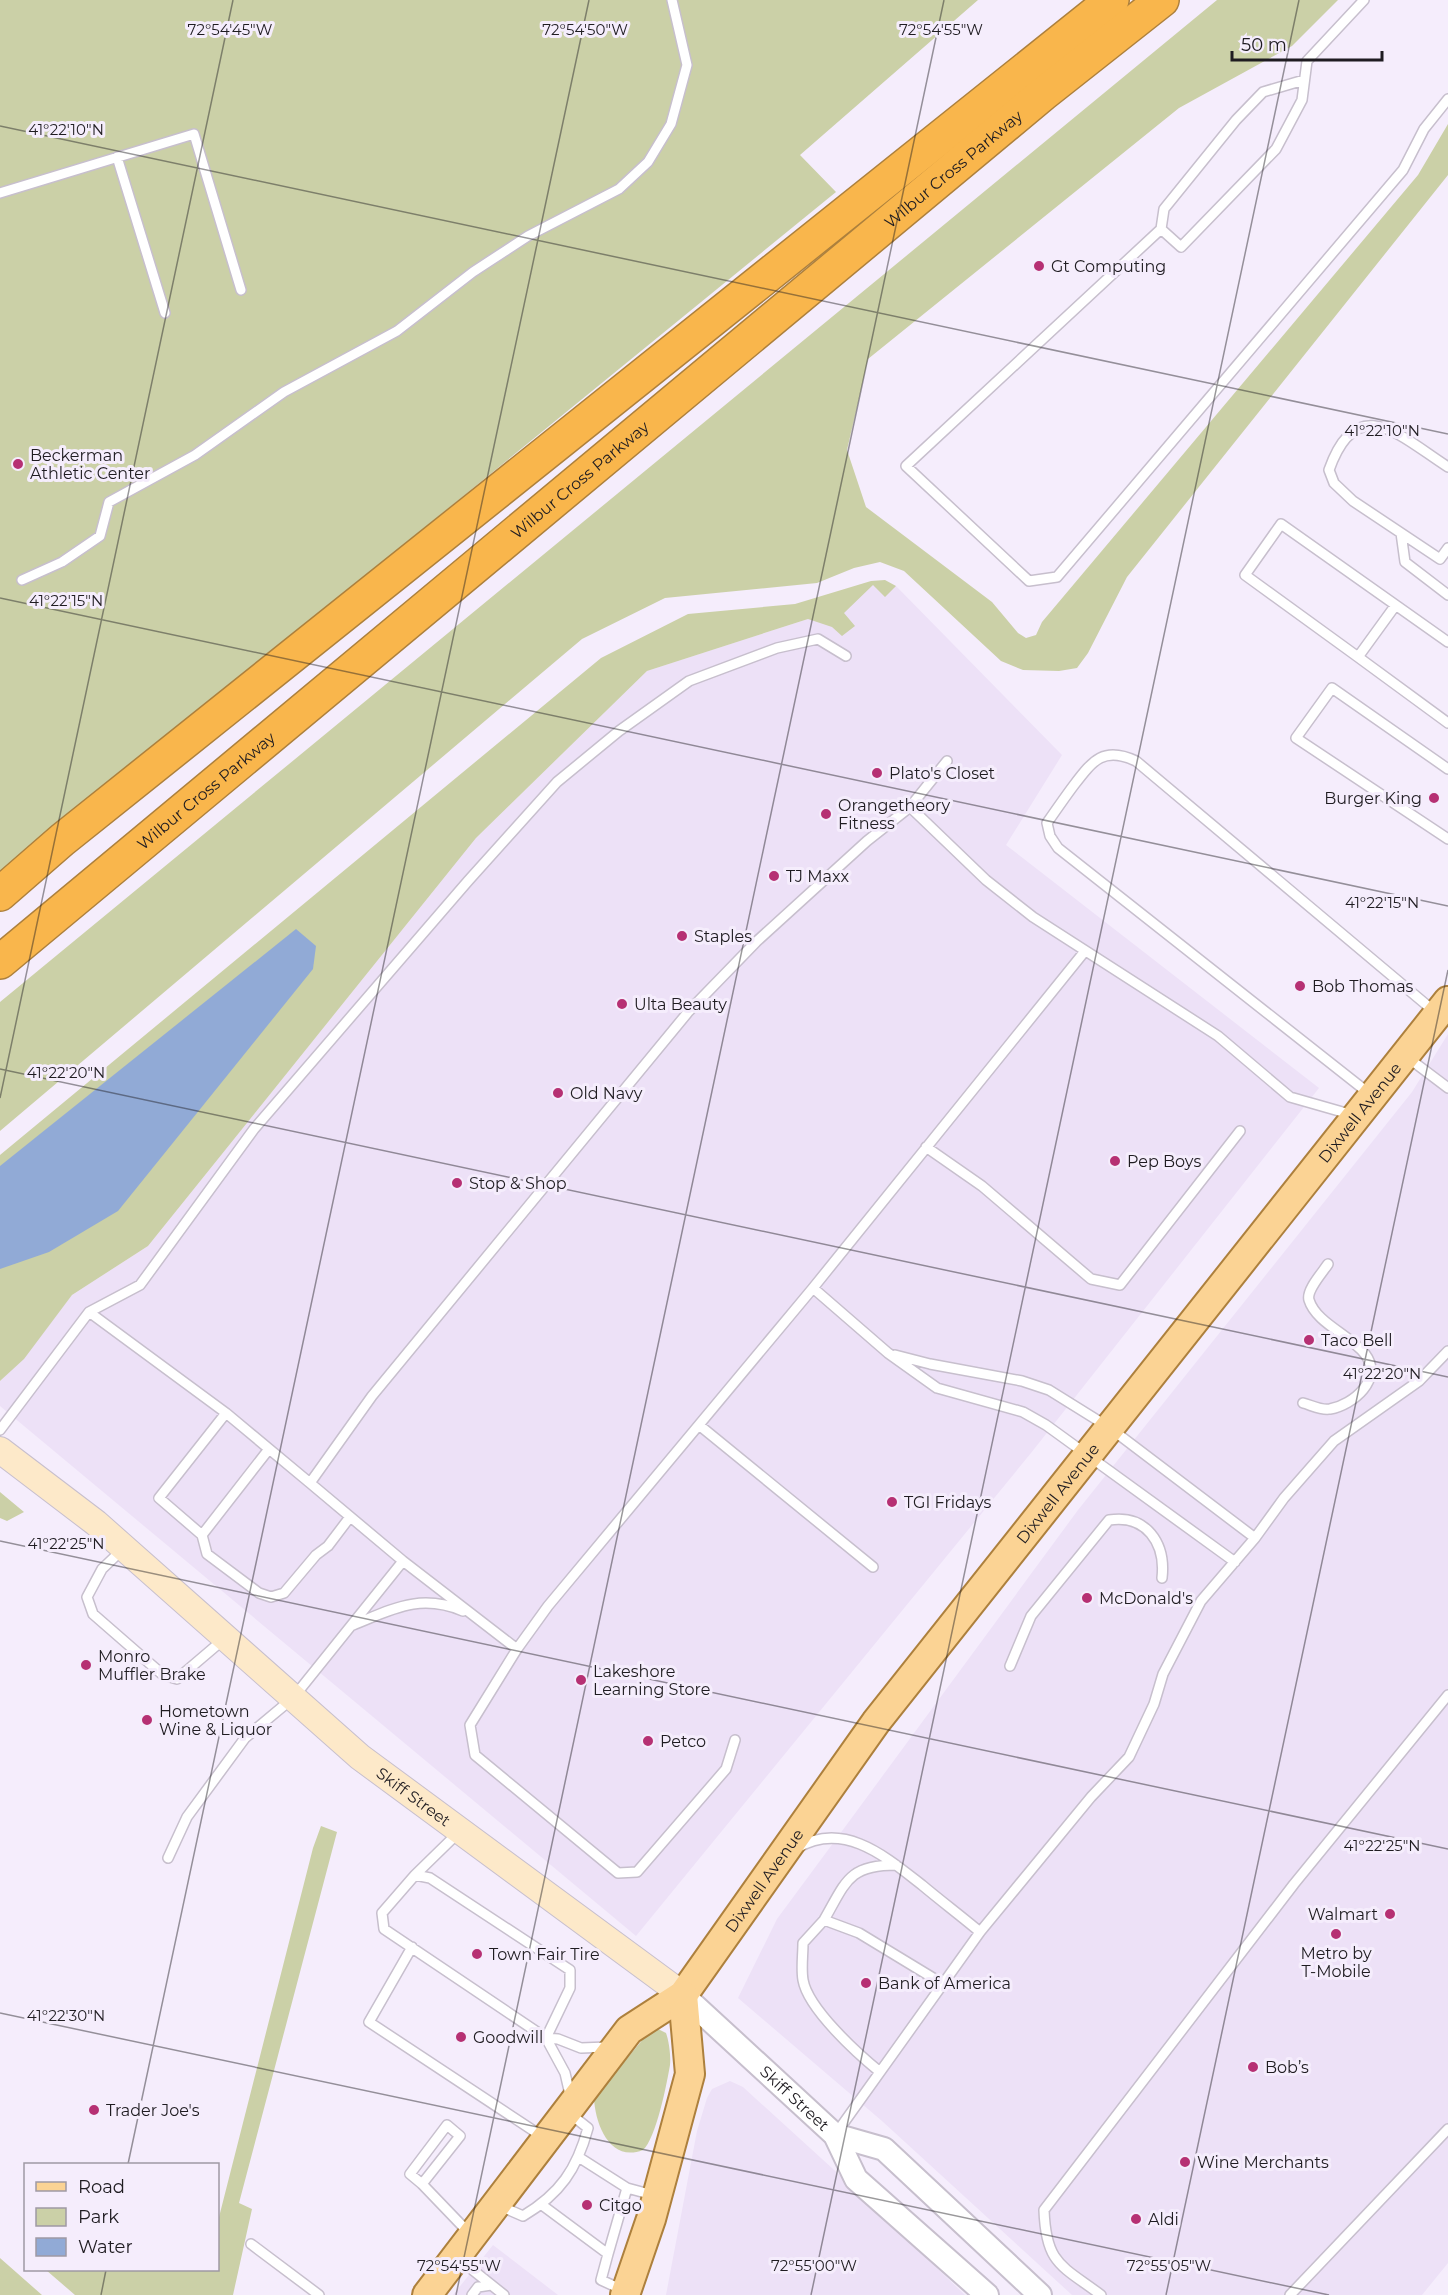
<svg xmlns="http://www.w3.org/2000/svg" width="1448" height="2295" font-family="Montserrat,sans-serif">
	<style>
		.built { fill: #ede1f7 }
		.green { fill: #cbd0a7 }
		.water { fill: #91aad6 }
		.lines { fill: none; stroke-linecap: round; stroke-linejoin: round }
		.service-casing { stroke: #c7bfcd; stroke-width: 12 }
		.tertiary-casing { stroke: #c7bfcd; stroke-width: 26 }
		.secondary-casing { stroke: #c7bfcd; stroke-width: 28 }
		.primary-casing { stroke: #ad803d; stroke-width: 32 }
		.motorway-casing { stroke: #ad803d; stroke-width: 36 }
		.service { stroke: #fff; stroke-width: 9 }
		.tertiary { stroke: #fff; stroke-width: 22 }
		.secondary { stroke: #fde9c9; stroke-width: 26 }
		.primary { stroke: #fbd394; stroke-width: 28 }
		.motorway { stroke: #f9b64c; stroke-width: 33 }
		.ticks { fill: none; stroke: #1f1c21; stroke-width: 1.5; stroke-opacity: 0.45 }
		.poi-dot { fill: #b63073; stroke: #f5edfc; stroke-width: 2 }
		.labels { text-anchor: middle; stroke-width: 6; stroke-linejoin: round; paint-order: stroke }
		.street-label { font-size: 16px; fill: #1f1c21; stroke: #f5edfc }
		.poi-label { font-size: 16px; fill: #1f1c21; stroke: #f5edfc; text-anchor: start }
		.ticks-label { font-size: 15px; text-anchor: middle; fill: #1f1c21; stroke: #f5edfc; stroke-width: 6; stroke-linejoin: round; paint-order: stroke }
	</style>
	<rect width="100%" height="100%" fill="#f5edfc"/>
	<!-- built -->
	<path class="built" d="M 879,583 L 896,586 L 1062,755 L 1006,845 L 1319,1088 L 1031,1453 L 636,1936 L 0,1406 L 0,1381 L 25,1356 L 72,1295 L 148,1246 L 476,838 L 647,671 L 808,619 L 858,585 Z
		M 1448,1034 L 1448,2263 L 1422,2295 L 1072,2295 L 882,2121 L 738,1998 L 777,1919 L 845,1827 L 1078,1510 L 1412,1092 Z
		M 730,2081 L 743,2087 L 844,2179 L 965,2295 L 666,2295 L 697,2131 L 707,2098 L 712,2089 Z
		M 493,2245 L 558,2295 L 453,2295 Z"/>
	<!-- green -->
	<path class="green" d="M 0,0 L 978,0 L 800,155 L 836,192 L 0,874 Z
		M 1217,0 L 1338,0 L 1292,46 L 1179,108 L 868,359 L 847,450 L 866,507 L 992,602 L 1018,633 L 1026,638 L 1036,635 L 1042,622 L 1418,175 L 1448,124 L 1448,175 L 1127,577 L 1088,653 L 1077,668 L 1059,671 L 1023,670 L 1001,661 L 904,571 L 880,562 L 854,568 L 817,583 L 665,598 L 582,639 L 0,1131 L 0,1002 Z
		M 885,580 L 896,586 L 885,597 L 873,585 L 844,613 L 855,626 L 842,636 L 832,627 L 808,619 L 647,671 L 476,838 L 148,1246 L 72,1295 L 24,1359 L 0,1381 L 0,1155 L 601,658 L 688,614 L 795,604 L 871,581 Z
		M 0,1492 L 24,1512 L 7,1521 L 0,1518 Z
		M 321,1826 L 337,1832 L 239,2203 L 252,2209 L 233,2295 L 75,2295 L 46,2270 L 218,2270 L 218,2221 L 313,1848 Z
		M 658,2029 L 666,2033 C 669,2041 671,2057 670,2065 C 667,2083 656,2139 643,2150 C 610,2163 595,2124 594,2098 L 649,2032 Z
		M 0,2258 L 42,2295 L 0,2295 Z"/>
	<!-- water -->
	<path class="water" d="M 296,929 L 316,946 L 313,969 L 118,1211 L 49,1252 L 0,1269 L 0,1166 Z"/>
	<g class="lines">
		<defs>
			<path id="service" d="M 1304,80 L 1263,92 L 1236,120 L 1164,209 L 1161,229 L 906,466 L 1029,581 L 1057,577 L 1403,170 L 1424,129 L 1448,99
				M 117,157 L 165,313
				M 0,193 L 194,134 L 241,290
				M 1161,229 L 1181,247 L 1276,149 L 1302,100 L 1307,61 L 1364,0
				M 1448,467 C 1401,437 1357,390 1329,470 L 1334,483 L 1353,501 L 1440,559 L 1448,548
				M 1401,533 L 1405,562 L 1448,595
				M 22,580 L 62,562 L 100,536 L 109,502 L 195,455 L 284,392 L 397,331 L 473,272 L 528,236 L 619,189 L 648,162 L 671,124 L 687,65 L 672,0
				M 1395,606 L 1358,657 L 1448,723
				M 1358,657 L 1245,575 L 1281,524 L 1448,642
				M 1448,769 L 1332,688 L 1296,738 L 1448,839
				M 910,807 L 947,761
				M 1407,1057 L 1448,1088
				M 1371,1095 L 1058,848 L 1050,836 L 1047,823 C 1056,810 1065,797 1074,785 C 1093,760 1104,746 1136,761 L 1435,1012
				M 926,1147 L 982,1186 L 1091,1279 L 1120,1285 L 1240,1131
				M 813,1288 L 888,1353 L 937,1388 L 1023,1412 L 1046,1425 L 1235,1562
				M 89,1312 L 140,1285 L 254,1129 L 468,881 L 557,782 L 619,731 L 689,681 L 777,648 L 818,639 L 846,656
				M 895,1355 L 930,1364 L 1022,1381 L 1049,1390 L 1110,1428 L 1255,1538
				M 1303,1403 C 1311,1405 1322,1411 1330,1409 C 1353,1405 1384,1379 1365,1354 C 1350,1335 1316,1323 1309,1300 C 1306,1290 1323,1272 1328,1264
				M 226,1413 L 159,1498 L 202,1535 L 207,1554 L 259,1593 L 271,1597 L 284,1593 L 316,1555 L 328,1546 L 350,1517
				M 699,1425 L 873,1567
				M 0,1430 L 89,1312 L 226,1413 L 310,1483
				M 202,1535 L 269,1449
				M 123,1549 L 102,1569 L 87,1597 L 93,1614 L 163,1675 L 177,1679 L 224,1639
				M 353,1625 C 393,1609 420,1593 463,1611
				M 517,1649 L 403,1561 L 310,1483 L 372,1396 L 689,1011 L 756,942 L 867,841 L 910,807 L 986,880 L 1033,917 L 1218,1036 L 1290,1097 L 1353,1115
				M 1010,1666 L 1031,1616 L 1109,1520 C 1146,1514 1166,1543 1162,1578
				M 735,1740 L 726,1769 L 637,1872 L 618,1873 L 475,1755 L 470,1725 L 517,1649 L 548,1606 L 813,1288 L 1085,951
				M 797,1848 C 844,1820 886,1857 922,1885 C 941,1901 961,1916 980,1932
				M 168,1858 L 187,1817 L 245,1738 L 293,1698 L 403,1561
				M 415,1875 L 430,1878 L 570,1970 L 570,1988 L 546,2038 L 384,1929 L 382,1913 L 415,1875 L 459,1832
				M 824,1920 C 846,1882 848,1865 896,1865
				M 412,1947 L 369,2022 L 543,2137
				M 546,2038 L 558,2039 L 581,2048 L 607,2047
				M 546,2038 L 565,2073 L 571,2099
				M 880,2072 C 858,2054 808,2009 803,1980 C 801,1969 803,1955 803,1943 L 824,1920 L 859,1933 L 943,1984
				M 835,2135 L 980,1932 L 1091,1797 L 1129,1757 L 1154,1704 L 1163,1674 L 1201,1601 L 1255,1538 L 1284,1498 L 1334,1441 L 1419,1381 L 1448,1351
				M 580,2158 L 627,2188
				M 422,2184 L 410,2174 L 447,2125 L 460,2136 L 422,2184 L 470,2234
				M 542,2205 L 608,2254 L 601,2280 L 623,2290
				M 500,2206 L 523,2216 C 560,2194 577,2169 588,2128 L 569,2113
				M 251,2244 L 319,2295
				M 608,2254 L 627,2188 L 653,2195
				M 459,2259 L 504,2295
				M 472,2295 L 478,2287 L 491,2285
				M 1101,2295 C 1061,2265 1046,2264 1044,2210 L 1294,1884 L 1448,1695
				M 1290,2295 L 1448,2129"/>
			<g id="tertiary">
				<path id="s1" d="M 683,1995 L 835,2135 L 856,2179 L 987,2295"/>
				<path d="M 835,2135 L 884,2149 L 1040,2295"/>
			</g>
			<g id="secondary">
				<path id="s2" d="M 0,1450 L 96,1523 L 360,1757 L 683,1995"/>
			</g>
			<g id="primary">
				<path id="s3" d="M 427,2295 L 629,2030 L 683,1995 L 876,1722 L 1448,1001"/>
				<path d="M 625,2295 L 651,2219 L 690,2074 L 683,1995"/>
			</g>
			<g id="motorway">
				<path d="M 0,894 L 62,840 L 1112,0"/>
				<path id="s4" d="M 0,962 L 1043,94 L 1162,0"/>
			</g>
		</defs>
		<!-- service casing -->
		<use href="#service" class="service-casing"/>
		<!-- tertiary casing -->
		<use href="#tertiary" class="tertiary-casing"/>
		<!-- secondary casing -->
		<use href="#secondary" class="secondary-casing"/>
		<!-- primary casing -->
		<use href="#primary" class="primary-casing"/>
		<!-- motorway casing -->
		<use href="#motorway" class="motorway-casing"/>
		<!-- service -->
		<use href="#service" class="service"/>
		<!-- tertiary -->
		<use href="#tertiary" class="tertiary"/>
		<!-- secondary -->
		<use href="#secondary" class="secondary"/>
		<!-- primary -->
		<use href="#primary" class="primary"/>
		<!-- motorway -->
		<use href="#motorway" class="motorway"/>
	</g>
	<!-- ticks -->
	<path class="ticks" d="M 0,126 L 1448,434M 0,598 L 1448,906M 0,1069 L 1448,1377M 0,1098 L 233,0M 0,1541 L 1448,1849M 0,2013 L 1329,2295M 128,2164 L 589,0M 101,2295 L 106,2270M 456,2295 L 944,0M 811,2295 L 1299,0M 1166,2295 L 1448,970"/>
	<!-- markers -->
	<g class="poi-dot">
		<circle cx="1039" cy="266" r="6"/>
		<circle cx="18" cy="464" r="6"/>
		<circle cx="877" cy="773" r="6"/>
		<circle cx="1434" cy="798" r="6"/>
		<circle cx="826" cy="814" r="6"/>
		<circle cx="774" cy="876" r="6"/>
		<circle cx="682" cy="936" r="6"/>
		<circle cx="1300" cy="986" r="6"/>
		<circle cx="622" cy="1004" r="6"/>
		<circle cx="558" cy="1093" r="6"/>
		<circle cx="1115" cy="1161" r="6"/>
		<circle cx="457" cy="1183" r="6"/>
		<circle cx="1309" cy="1340" r="6"/>
		<circle cx="892" cy="1502" r="6"/>
		<circle cx="1087" cy="1598" r="6"/>
		<circle cx="86" cy="1665" r="6"/>
		<circle cx="581" cy="1680" r="6"/>
		<circle cx="147" cy="1720" r="6"/>
		<circle cx="648" cy="1741" r="6"/>
		<circle cx="1390" cy="1914" r="6"/>
		<circle cx="1336" cy="1934" r="6"/>
		<circle cx="477" cy="1954" r="6"/>
		<circle cx="866" cy="1983" r="6"/>
		<circle cx="461" cy="2037" r="6"/>
		<circle cx="1253" cy="2067" r="6"/>
		<circle cx="94" cy="2110" r="6"/>
		<circle cx="1185" cy="2162" r="6"/>
		<circle cx="587" cy="2205" r="6"/>
		<circle cx="1136" cy="2219" r="6"/>
	</g>
	<g class="labels">
		<!-- street labels -->
		<g class="street-label">
			<text dy="6" stroke="none"><textPath href="#s4" startOffset="1240">Wilbur Cross Parkway</textPath></text>
			<text dy="6" stroke="none"><textPath href="#s4" startOffset="754">Wilbur Cross Parkway</textPath></text>
			<text dy="6" stroke="none"><textPath href="#s4" startOffset="268">Wilbur Cross Parkway</textPath></text>
			<text dy="6" stroke="none"><textPath href="#s3" startOffset="1510">Dixwell Avenue</textPath></text>
			<text dy="6" stroke="none"><textPath href="#s3" startOffset="1024">Dixwell Avenue</textPath></text>
			<text dy="6" stroke="none"><textPath href="#s2" startOffset="540">Skiff Street</textPath></text>
			<text dy="6" stroke="none"><textPath href="#s3" startOffset="538">Dixwell Avenue</textPath></text>
			<text dy="6" stroke="none"><textPath href="#s1" startOffset="152">Skiff Street</textPath></text>
		</g>
		<!-- poi labels -->
		<g class="poi-label">
			<text x="1051" y="272">Gt Computing</text>
			<text x="30" y="461">Beckerman<tspan x="30" dy="18">Athletic Center</tspan></text>
			<text x="889" y="779">Plato's Closet</text>
			<text x="1422" y="804" text-anchor="end">Burger King</text>
			<text x="838" y="811">Orangetheory<tspan x="838" dy="18">Fitness</tspan></text>
			<text x="786" y="882">TJ Maxx</text>
			<text x="694" y="942">Staples</text>
			<text x="1312" y="992">Bob Thomas</text>
			<text x="634" y="1010">Ulta Beauty</text>
			<text x="570" y="1099">Old Navy</text>
			<text x="1127" y="1167">Pep Boys</text>
			<text x="469" y="1189">Stop &amp; Shop</text>
			<text x="1321" y="1346">Taco Bell</text>
			<text x="904" y="1508">TGI Fridays</text>
			<text x="1099" y="1604">McDonald's</text>
			<text x="98" y="1662">Monro<tspan x="98" dy="18">Muffler Brake</tspan></text>
			<text x="593" y="1677">Lakeshore<tspan x="593" dy="18">Learning Store</tspan></text>
			<text x="159" y="1717">Hometown<tspan x="159" dy="18">Wine &amp; Liquor</tspan></text>
			<text x="660" y="1747">Petco</text>
			<text x="1378" y="1920" text-anchor="end">Walmart</text>
			<text x="1336" y="1959" text-anchor="middle">Metro by<tspan x="1336" dy="18">T-Mobile</tspan></text>
			<text x="489" y="1960">Town Fair Tire</text>
			<text x="878" y="1989">Bank of America</text>
			<text x="473" y="2043">Goodwill</text>
			<text x="1265" y="2073">Bob’s</text>
			<text x="106" y="2116">Trader Joe's</text>
			<text x="1197" y="2168">Wine Merchants</text>
			<text x="599" y="2211">Citgo</text>
			<text x="1148" y="2225">Aldi</text>
		</g>
	</g>
	<g class="ticks-label">
		<text x="230" y="35">72°54'45"W</text>
		<text x="585" y="35">72°54'50"W</text>
		<text x="941" y="35">72°54'55"W</text>
		<text x="66" y="135">41°22'10"N</text>
		<text x="1382" y="436">41°22'10"N</text>
		<text x="66" y="606">41°22'15"N</text>
		<text x="1382" y="908">41°22'15"N</text>
		<text x="66" y="1078">41°22'20"N</text>
		<text x="1382" y="1379">41°22'20"N</text>
		<text x="66" y="1549">41°22'25"N</text>
		<text x="1382" y="1851">41°22'25"N</text>
		<text x="66" y="2021">41°22'30"N</text>
		<text x="459" y="2271">72°54'55"W</text>
		<text x="814" y="2271">72°55'00"W</text>
		<text x="1169" y="2271">72°55'05"W</text>
	</g>
	<!-- legend -->
	<rect x="24" y="2163" width="195" height="108" fill="#f5edfc" stroke="#9f99a4" stroke-width="1.5"/>
	<rect x="36" y="2182" width="30" height="9" fill="#fbd394" stroke="#9f99a4" stroke-width="1.5"/>
	<text x="78" y="2193" font-size="18" fill="#1f1c21">Road</text>
	<rect x="36" y="2208" width="30" height="18" fill="#cbd0a7" stroke="#9f99a4" stroke-width="1.5"/>
	<text x="78" y="2223" font-size="18" fill="#1f1c21">Park</text>
	<rect x="36" y="2238" width="30" height="18" fill="#91aad6" stroke="#9f99a4" stroke-width="1.5"/>
	<text x="78" y="2253" font-size="18" fill="#1f1c21">Water</text>
	<!-- scale -->
	<path d="M1232 51v9h150v-9" fill="none" stroke="#1f1c21" stroke-width="3"/>
	<text x="1241" y="51" font-size="18" fill="#1f1c21" stroke="#f5edfc" stroke-width="4.5" paint-order="stroke">50 m</text>
</svg>
